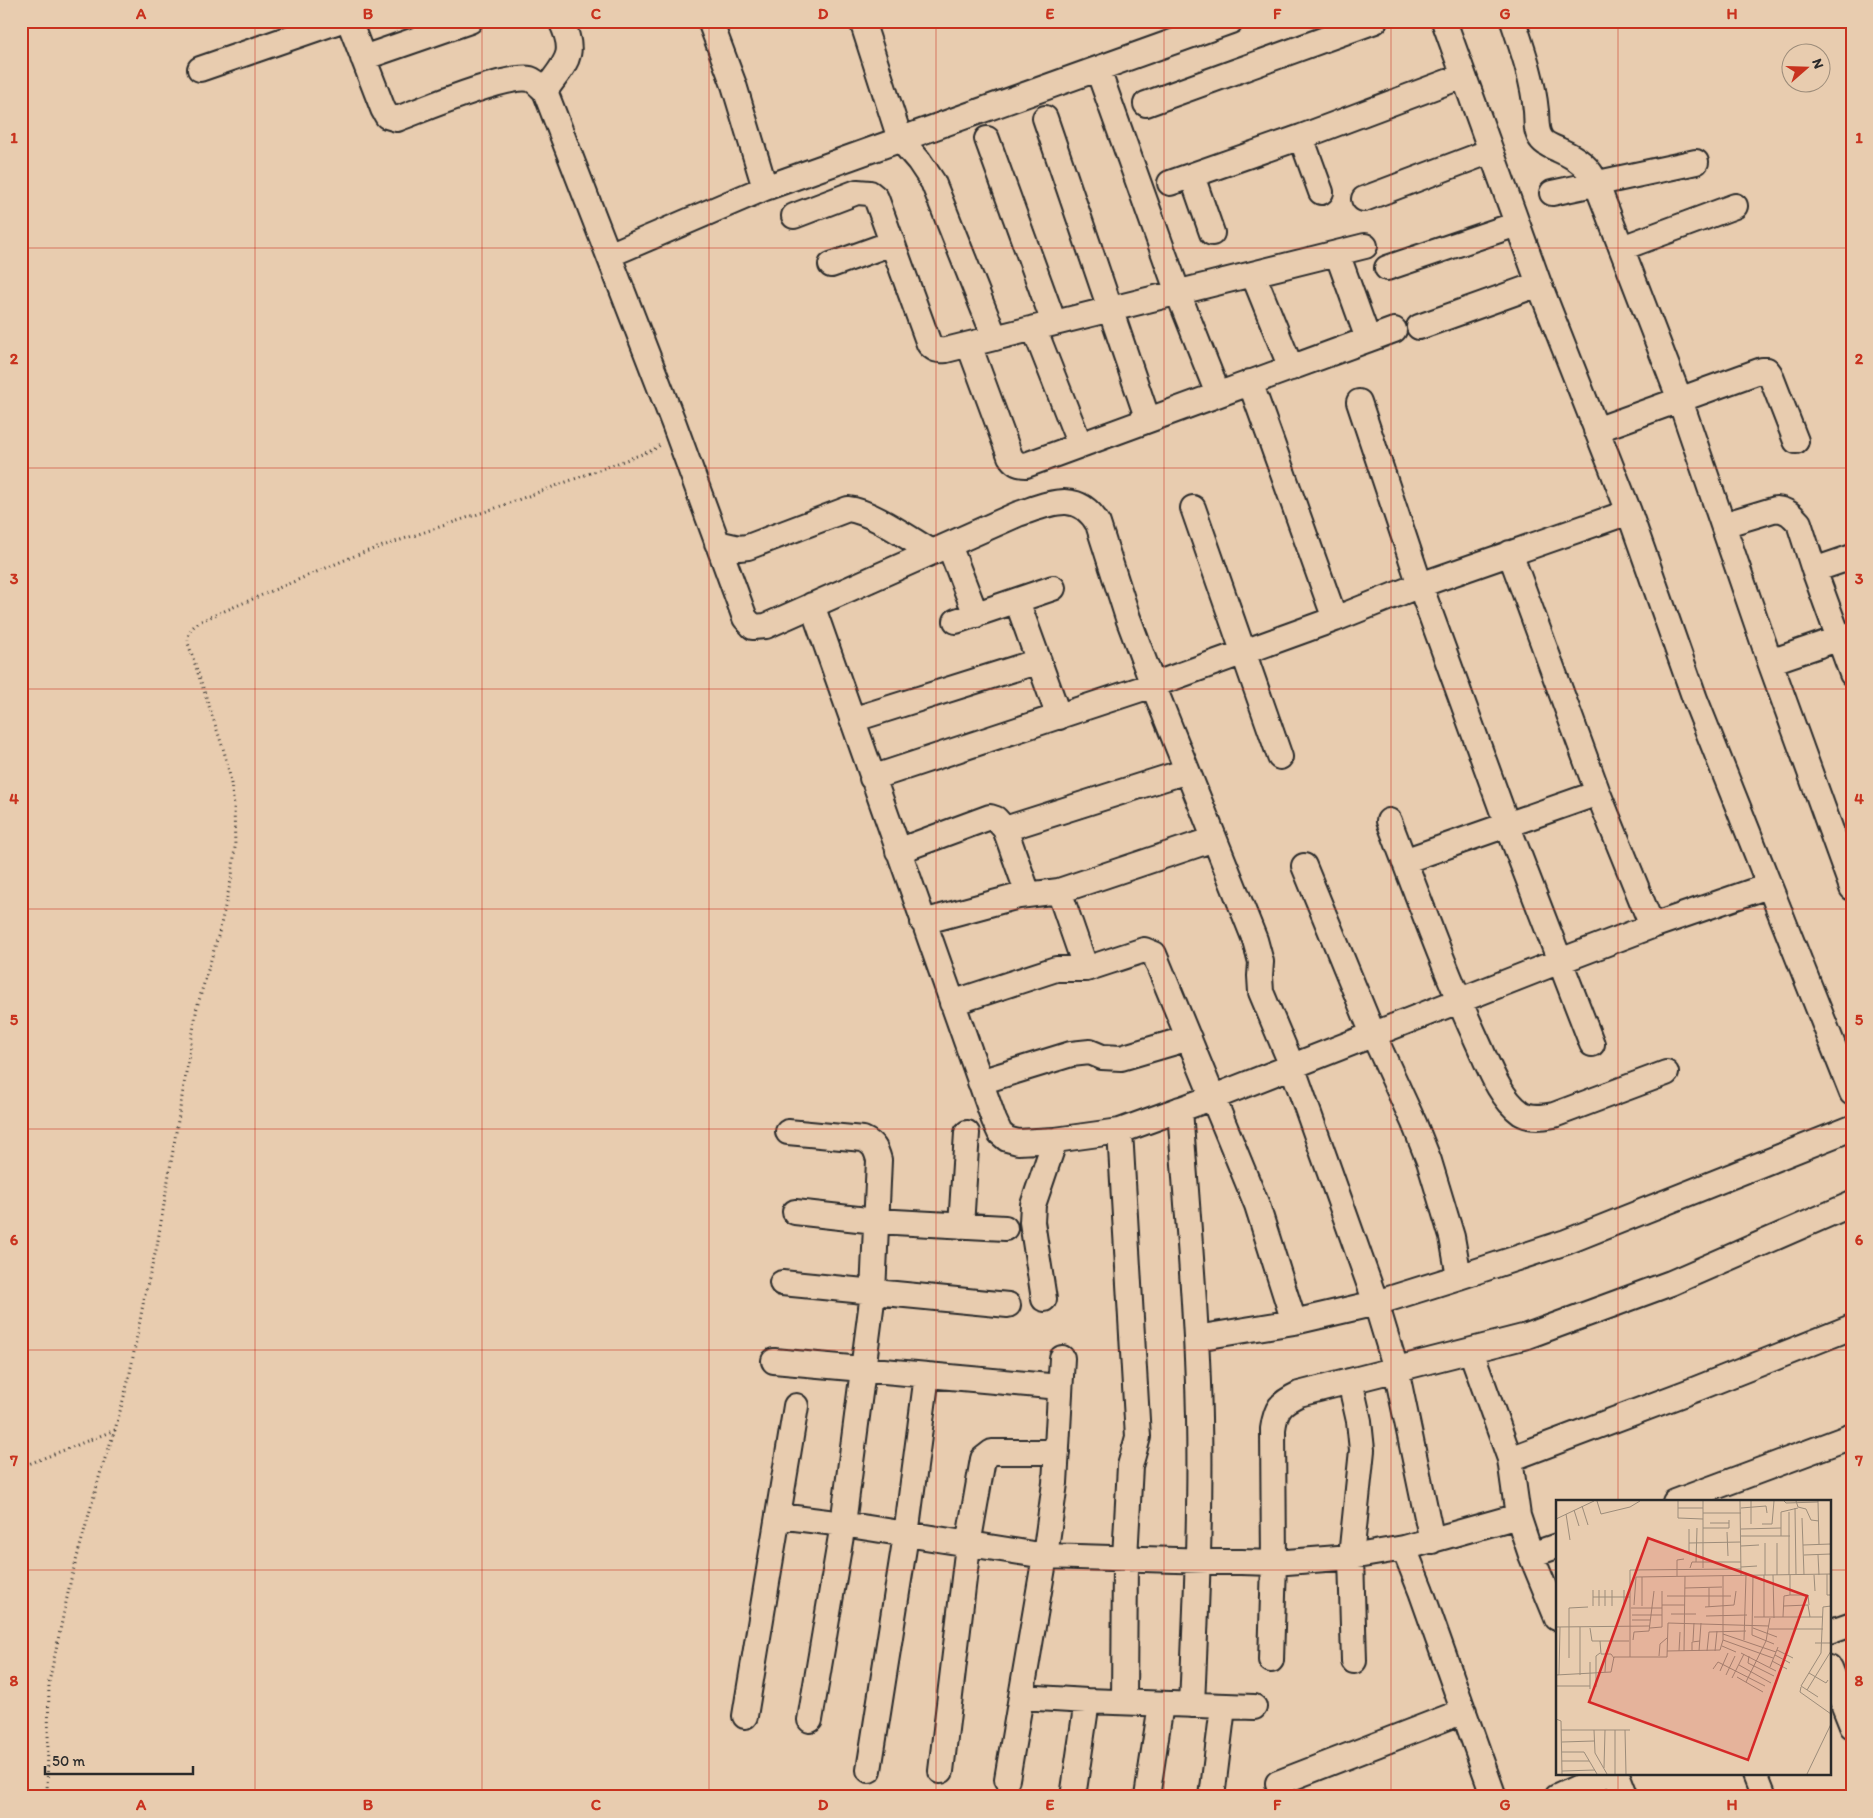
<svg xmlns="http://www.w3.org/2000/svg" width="1873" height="1818" font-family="Itim,sans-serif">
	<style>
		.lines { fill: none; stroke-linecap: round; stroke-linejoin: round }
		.minor-casing { stroke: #2b2b2b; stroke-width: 28 }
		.path { stroke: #2b2b2b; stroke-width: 3; stroke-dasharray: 1 4; stroke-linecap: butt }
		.minor { stroke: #e8ccaf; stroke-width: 24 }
		.grid { fill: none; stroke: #c8321e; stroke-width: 1; stroke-opacity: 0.55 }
		.inset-road { fill: none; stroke: #9c8c7a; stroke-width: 1 }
		.view { fill: #d62828; fill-opacity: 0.15; stroke: #d62828; stroke-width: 2.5 }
		.inset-edge { fill: none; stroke: #2b2b2b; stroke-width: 2.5 }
		.neatline { fill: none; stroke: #c8321e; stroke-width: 2 }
		.grid-label { font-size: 16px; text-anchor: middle; font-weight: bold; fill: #c8321e }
	</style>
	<rect width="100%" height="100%" fill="#e8ccaf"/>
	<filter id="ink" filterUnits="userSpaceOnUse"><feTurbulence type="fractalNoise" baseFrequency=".02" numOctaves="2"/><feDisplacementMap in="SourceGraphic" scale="10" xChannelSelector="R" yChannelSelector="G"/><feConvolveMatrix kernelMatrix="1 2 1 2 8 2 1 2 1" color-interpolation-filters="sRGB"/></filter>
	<g filter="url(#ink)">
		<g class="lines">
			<defs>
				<path id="minor" d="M 349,21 L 383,109 L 387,116 L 397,119 C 424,109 506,74 530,79 C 536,81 540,86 545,91 L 674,424 L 745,618 L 753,627 L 766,626 L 1018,514 C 1049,504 1078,489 1098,524 L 1128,618 L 1153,685 L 1255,940 L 1261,962 L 1260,976 L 1261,992 L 1292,1066 L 1376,1303 L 1396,1369 L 1432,1541
					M 710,21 L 734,85 L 765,188
					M 862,21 L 900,139 L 919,161 L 933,182 L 995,338
					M 1444,21 L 1539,284 L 1629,512 L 1695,699 L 1852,1093
					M 1513,21 C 1523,51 1533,79 1536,111 C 1537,121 1535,132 1542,140 C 1546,145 1553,147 1559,150 C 1577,158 1589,166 1597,185 L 1680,400 L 1770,662 L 1852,888
					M 363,58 L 470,21
					M 200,69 L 339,21
					M 1102,81 L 1178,293 L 1218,394
					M 545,91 C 565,62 578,56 561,21
					M 1146,104 L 1375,21
					M 1045,118 L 1148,420
					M 1301,137 L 1321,192
					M 987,139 L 1054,323
					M 1192,176 L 1212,233
					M 1170,183 L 1301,137 L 1463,76
					M 1552,193 L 1696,162
					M 1364,199 L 1491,151
					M 794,216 L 857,192 L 870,193 L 876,198 L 929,344 C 935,350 938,351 946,350 L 1365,246
					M 1622,248 L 1735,206
					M 1337,253 L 1368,339
					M 609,255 L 765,188 L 1231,21
					M 831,265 L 892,243
					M 1387,268 L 1517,224
					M 1253,274 L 1291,368
					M 1419,327 L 1539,284
					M 1034,328 L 1080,445
					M 969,345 L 1010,456 C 1014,463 1018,465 1026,465 L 1394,330
					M 1250,382 L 1335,619
					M 1359,402 L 1420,585 L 1507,824 L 1592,1044
					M 1596,430 L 1762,370 L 1767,370 L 1770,374 L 1796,441
					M 1193,508 L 1280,757
					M 1723,525 L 1776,509 C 1787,510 1792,515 1799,523 L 1814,570 L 1852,674
					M 717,543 L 739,548 L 748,547 L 848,509 C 871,511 911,540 932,552
					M 949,545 L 976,615
					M 1510,553 L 1598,793 L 1652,926
					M 1814,570 L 1852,557
					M 1017,601 L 1059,717
					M 812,605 L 994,1120 L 1000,1133 L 1007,1139 L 1018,1142 L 1055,1140 L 1120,1131 L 1214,1097 L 1560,961 L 1652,926 L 1768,886
					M 956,621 L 1053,588
					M 1770,662 L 1852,634
					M 852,720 L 1039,661
					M 872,778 L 1153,685 L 1335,619 L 1420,585 L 1629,512
					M 1389,821 C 1418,896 1445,972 1479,1045 C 1489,1067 1500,1098 1521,1113 C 1531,1119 1543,1117 1554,1115 L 1666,1073
					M 1005,829 L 1187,771
					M 898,851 L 990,817 L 996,819 L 1005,829 L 1028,894
					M 1404,861 L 1598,793
					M 1304,866 L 1373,1034 L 1414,1123 L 1429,1161 L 1452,1237 L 1459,1277
					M 1059,891 L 1086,969
					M 923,922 L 1019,896 L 1059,891 L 1214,839
					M 952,1003 L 1056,969 L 1086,969 L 1144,950 L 1154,954 L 1257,1205 L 1294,1322
					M 980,1082 L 1071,1054 L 1090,1052 L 1102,1057 L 1121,1058 L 1189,1038
					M 1180,1109 C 1187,1211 1197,1315 1199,1418 C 1201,1514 1196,1609 1192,1705
					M 1120,1131 L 1138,1437 L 1130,1466 L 1125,1558 L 1124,1702
					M 788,1132 L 863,1139 C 874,1144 876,1149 879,1160 L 873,1293 L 843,1524 L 810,1720
					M 795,1212 L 876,1221 L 1005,1228
					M 961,1226 L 967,1133
					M 782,1283 L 1008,1305
					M 1044,1299 L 1032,1222 L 1033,1205 L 1055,1140
					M 1196,1338 L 1294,1322 L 1376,1303 L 1459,1277 L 1566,1242 L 1852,1128
					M 1471,1351 L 1510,1459 L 1518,1516 L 1531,1555 L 1557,1618
					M 774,1361 L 1060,1387
					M 1350,1381 L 1359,1421 L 1362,1450 L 1351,1557 L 1354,1661
					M 1510,1459 L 1696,1389 L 1852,1327
					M 1675,1502 L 1852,1436
					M 779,1516 L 843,1524 L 1045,1556 L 1274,1563 L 1351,1557 L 1404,1548 L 1518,1516
					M 1404,1548 L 1421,1591 L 1494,1797
					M 1531,1555 L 1557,1546
					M 1829,1632 L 1852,1624
					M 1271,1660 L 1274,1563 L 1273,1429 C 1276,1408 1280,1403 1299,1394 L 1527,1336 L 1671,1283 L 1852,1204
					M 1829,1668 L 1852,1726
					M 1021,1697 L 1087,1701 L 1254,1707
					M 745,1716 L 796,1406
					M 869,1770 L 906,1535 L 927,1375
					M 941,1771 L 968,1545 L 983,1459 L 992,1452 L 1057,1452
					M 1617,1774 L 1626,1797
					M 1755,1774 L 1764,1797
					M 1007,1779 L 1045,1556 L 1055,1483 L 1062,1358
					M 1278,1783 L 1464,1711
					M 1073,1797 L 1087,1701
					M 1147,1797 L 1161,1704
					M 1212,1797 L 1223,1707
					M 1557,1797 L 1607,1774"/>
			</defs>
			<!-- minor casing -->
			<use href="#minor" class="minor-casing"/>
			<!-- path -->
			<path class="path" d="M 21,1467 L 115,1430
				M 47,1797 L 49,1682 L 71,1579 L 102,1467 L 115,1430 L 129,1378 L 145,1294 L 157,1246 L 197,1007 L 219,933 L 232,876 L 235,847 L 234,806 L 230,776 L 224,751 L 188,643 C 187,631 193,626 203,620 L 359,554 L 493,509 L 653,450 L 660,445"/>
			<!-- minor -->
			<use href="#minor" class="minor"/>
		</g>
	</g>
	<!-- grid -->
	<path class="grid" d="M 255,21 L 255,1797M 482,21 L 482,1797M 709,21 L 709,1797M 936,21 L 936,1797M 1164,21 L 1164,1797M 1391,21 L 1391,1797M 1618,21 L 1618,1502M 21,248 L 1852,248M 21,468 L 1852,468M 21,689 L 1852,689M 21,909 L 1852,909M 21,1129 L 1852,1129M 21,1350 L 1852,1350M 21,1570 L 1557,1570M 1829,1570 L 1852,1570M 1618,1774 L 1618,1797"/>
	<!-- overview -->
	<g transform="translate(1556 1500)">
		<rect width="275" height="275" fill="#e8ccaf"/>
		<path class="inset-road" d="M 41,1 L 45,14 L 74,7 L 84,1M 122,1 L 122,18 L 147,19M 147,1 L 147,68M 184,1 L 185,75M 195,1 L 195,24M 228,1 L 230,3 L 262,2M 240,1 L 242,7 L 250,9 L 255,20 L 263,21M 262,1 L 263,44M 26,6 L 32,25M 122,8 L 147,8M 185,8 L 210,6 L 211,13M 239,8 L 240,75M 18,10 L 23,26M 147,13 L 185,13M 10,14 L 14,40M 246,18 L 248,75M 0,19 L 38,1M 154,23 L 173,23M 206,24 L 216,24 L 218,1M 147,28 L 173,28 L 173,20M 133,29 L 133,54 L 140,55M 185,29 L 225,28M 171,32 L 172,56M 185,36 L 234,36M 225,36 L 225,12 L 242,8M 0,40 L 0,74M 133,43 L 185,42M 209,43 L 209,75M 247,45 L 275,44M 185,46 L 203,45M 248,55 L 275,54M 262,55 L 263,75M 140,62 L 141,28M 185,67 L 201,66M 134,68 L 136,62 L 185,62M 271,74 L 271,95 L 275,95M 197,75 L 196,135 L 218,144M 208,75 L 208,117M 217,75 L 218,118M 221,75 L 221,43M 233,75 L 233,12M 258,75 L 259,91M 121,76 L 121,60 L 128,59M 86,77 L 86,106M 129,88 L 166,87M 37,90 L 37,106M 49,90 L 49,106M 56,90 L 56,106M 68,90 L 68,106M 234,95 L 252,95 L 253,105M 111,96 L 175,96M 37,97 L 74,97M 78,105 L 80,77 L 275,74M 106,105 L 129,105M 43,106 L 43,90M 228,106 L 252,105 L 254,117M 149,107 L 178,105 L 180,91M 153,107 L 153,88M 75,108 L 106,108M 115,114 L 140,114M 76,115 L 106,115M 150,116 L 191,115M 198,117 L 267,117M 227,117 L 228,96 L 234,95 L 234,75M 76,120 L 94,120M 0,127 L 94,126M 24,127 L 24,175M 34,128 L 36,141 L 73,141M 94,128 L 106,127 L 106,91M 197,128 L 221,137M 213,129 L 267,129M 167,134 L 220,152M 77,140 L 78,132 L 93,131 L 98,91M 167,140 L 217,158M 188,140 L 190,75M 44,141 L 45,154 L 55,154 L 58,158M 137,141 L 138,123M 259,143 L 275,143M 166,146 L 180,152M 221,150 L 237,158M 111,151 L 164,150 L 167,140 L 167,76M 123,151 L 124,132M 128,151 L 129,76M 136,151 L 136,142 L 144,141M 143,151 L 145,123M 151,151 L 153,132 L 190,131M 159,151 L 161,131M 185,153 L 220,171M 219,155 L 234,163M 103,156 L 104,144 L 111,138M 193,156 L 192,163 L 218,176M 74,157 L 74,70 L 185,69M 13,158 L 13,108 L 32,107M 216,161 L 231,169M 183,165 L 215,183M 214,167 L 222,147M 157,169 L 162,162 L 209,186M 164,171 L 172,153M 49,172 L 50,154M 253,173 L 270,183 L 272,180M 0,175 L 55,172 L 58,157 L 111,157 L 112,123 L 213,126M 3,175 L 4,127M 170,175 L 179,156M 181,177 L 207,192M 176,178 L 188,154M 190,182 L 210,141 L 214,118M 0,186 L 34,186M 40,187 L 40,156 L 44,153M 245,187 L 244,192 L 275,214M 34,189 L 34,162M 251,190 L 275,151M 262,197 L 245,186 L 265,153 L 267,107 L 275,106M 0,219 L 5,221 L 6,274M 5,230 L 74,230M 38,230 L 39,253 L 51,274M 59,230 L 59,274M 69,230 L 70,274M 6,242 L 38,241M 6,252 L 28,252 L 41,274M 6,261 L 33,261M 48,268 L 49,230M 6,271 L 39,270M 251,274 L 275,224"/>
		<path class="view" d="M 92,38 L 251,96 L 192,260 L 33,202 Z"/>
		<rect width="275" height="275" class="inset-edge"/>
	</g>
	<!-- margin -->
	<rect width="1873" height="1818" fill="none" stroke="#e8ccaf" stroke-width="55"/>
	<!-- north arrow -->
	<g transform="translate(1806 68) rotate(70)"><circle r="24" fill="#e8ccaf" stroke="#9c8c7a"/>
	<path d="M0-4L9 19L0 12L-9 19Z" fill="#c8321e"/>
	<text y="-8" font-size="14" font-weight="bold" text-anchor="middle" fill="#2b2b2b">N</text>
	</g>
	<!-- scale -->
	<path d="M45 1766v8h148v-8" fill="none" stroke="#2b2b2b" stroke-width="2.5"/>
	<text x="52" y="1766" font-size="15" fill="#2b2b2b" stroke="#e8ccaf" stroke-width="4" paint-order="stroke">50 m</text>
	<rect x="28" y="28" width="1818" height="1762" class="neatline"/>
	<g class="grid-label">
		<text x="141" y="19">A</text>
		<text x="368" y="19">B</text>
		<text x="596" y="19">C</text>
		<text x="823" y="19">D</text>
		<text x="1050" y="19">E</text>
		<text x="1277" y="19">F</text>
		<text x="1505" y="19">G</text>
		<text x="1732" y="19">H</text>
		<text x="14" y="143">1</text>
		<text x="1859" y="143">1</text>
		<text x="14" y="364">2</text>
		<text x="1859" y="364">2</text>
		<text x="14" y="584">3</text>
		<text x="1859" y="584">3</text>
		<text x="14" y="804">4</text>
		<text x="1859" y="804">4</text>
		<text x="14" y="1025">5</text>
		<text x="1859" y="1025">5</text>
		<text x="14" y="1245">6</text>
		<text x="1859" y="1245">6</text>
		<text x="14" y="1466">7</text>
		<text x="1859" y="1466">7</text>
		<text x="14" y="1686">8</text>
		<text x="1859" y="1686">8</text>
		<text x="141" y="1810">A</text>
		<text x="368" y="1810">B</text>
		<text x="596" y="1810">C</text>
		<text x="823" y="1810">D</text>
		<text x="1050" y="1810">E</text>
		<text x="1277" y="1810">F</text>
		<text x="1505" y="1810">G</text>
		<text x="1732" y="1810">H</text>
	</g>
</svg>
